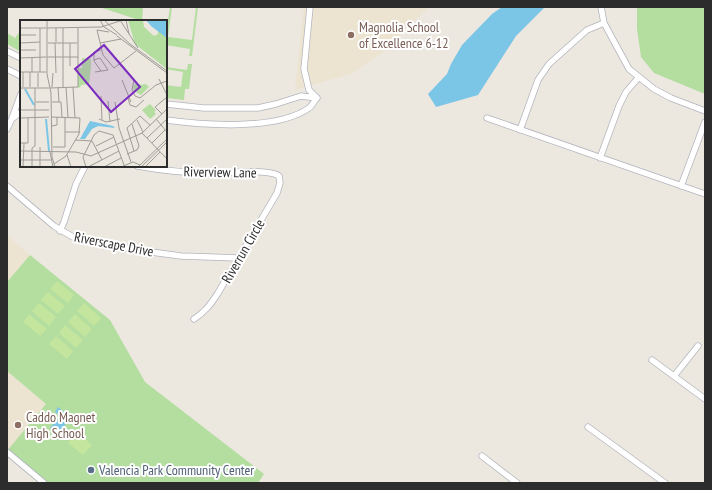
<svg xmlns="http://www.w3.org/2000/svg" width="712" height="490" font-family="'PT Sans Narrow',sans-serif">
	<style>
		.education { fill: #ece4d0 }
		.green { fill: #b3dea0 }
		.pitch { fill: #c4e59d }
		.water { fill: #7bc5e6 }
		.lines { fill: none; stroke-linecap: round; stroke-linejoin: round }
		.street-casing { stroke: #b3b5be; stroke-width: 7 }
		.street { stroke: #fff; stroke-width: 5.5 }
		.education-dot { fill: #8d6e63; stroke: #fff; stroke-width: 1.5 }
		.service-dot { fill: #5c6f8a; stroke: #fff; stroke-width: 1.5 }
		.labels { text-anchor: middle; stroke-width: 4; stroke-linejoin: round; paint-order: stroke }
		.education-label { font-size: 14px; fill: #785e54; stroke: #fff; text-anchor: start }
		.street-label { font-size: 14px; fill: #2c2c2c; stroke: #fff }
		.service-label { font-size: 14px; fill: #4e5e75; stroke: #fff; text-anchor: start }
		.inset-river { fill: none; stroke: #7bc5e6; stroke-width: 2 }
		.inset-road { fill: none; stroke: #9f9c97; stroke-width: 1 }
		.view { fill: #7b2cbf; fill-opacity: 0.15; stroke: #7b2cbf; stroke-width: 2 }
		.inset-edge { fill: none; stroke: #2c2c2c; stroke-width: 2 }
	</style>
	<rect width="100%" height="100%" fill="#ece7df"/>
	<!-- education -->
	<path class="education" d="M 304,7 L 428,7 L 385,51 L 353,73 L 295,90 Z
		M 7,235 L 30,255 L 7,282 Z
		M 7,371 L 46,404 L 9,449 L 7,447 Z"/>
	<!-- green -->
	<path class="green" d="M 99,7 L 143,7 L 142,21 Z
		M 170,7 L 172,7 L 168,37 L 192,40 L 196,7 L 198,7 L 192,56 L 189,56 L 190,49 L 166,45 L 166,34 Z
		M 637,7 L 705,7 L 705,94 L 654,73 L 641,57 L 637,29 Z
		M 21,30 L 21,52 L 7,44 L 7,33 L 15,38 Z
		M 188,64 L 192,64 L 189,89 L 185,89 L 184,100 L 166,98 L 166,85 L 181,87 L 183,72 L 166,69 L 166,67 L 187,70 Z
		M 30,255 L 110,320 L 145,382 L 264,474 L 258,483 L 44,483 L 7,451 L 46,404 L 7,371 L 7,282 Z"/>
	<!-- pitch -->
	<path class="pitch" d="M 57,281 L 74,295 L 68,303 L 50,289 Z
		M 48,292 L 65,306 L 58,314 L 41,300 Z
		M 39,303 L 56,317 L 49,326 L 32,311 Z
		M 84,303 L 101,318 L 94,326 L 77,311 Z
		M 29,314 L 47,329 L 40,336 L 23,322 Z
		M 75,314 L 92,329 L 85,337 L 68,322 Z
		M 65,325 L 83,340 L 76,348 L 59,333 Z
		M 56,336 L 73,351 L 67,359 L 49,344 Z
		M 77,432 L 92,445 L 83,455 L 68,443 Z"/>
	<!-- water -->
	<path class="water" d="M 502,7 L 545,7 L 516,36 L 478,95 L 436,107 L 428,94 L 447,74 L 451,64 L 462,45 L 492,14 Z
		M 58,407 L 71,418 L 57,434 L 50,428 L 60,416 L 55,412 Z"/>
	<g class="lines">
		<defs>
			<path id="street" d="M 310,7 L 304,69 L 309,90 L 317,98
				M 601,7 L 604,23 L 629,69 L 654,89 L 671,98 L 705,111
				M 7,51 L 21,58
				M 7,69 L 21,76
				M 166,104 L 204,108 L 258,108 L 276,104 L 301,96 L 317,98
				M 13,118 L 21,112
				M 487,118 L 705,194
				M 166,120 C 204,125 276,131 309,108 C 312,106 314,101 317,98
				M 7,129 C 13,118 16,106 21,94
				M 520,130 L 538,80 L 549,64 L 587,30 L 604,23
				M 600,158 L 619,106 L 626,92 L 639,77
				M 137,166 C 160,170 184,173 208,173 C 224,174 267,168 279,176 L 280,183 L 277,193 L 218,293 C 211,304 205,312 194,319
				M 7,186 L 54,226 L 73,237 L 136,250 L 181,256 L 238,258
				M 681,186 L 705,122
				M 60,231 L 64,222 L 76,184 L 85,166
				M 652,360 L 705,399
				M 674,376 L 698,346
				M 588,427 L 665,483
				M 7,452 L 44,483
				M 482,456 L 517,483"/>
		</defs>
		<!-- street casing -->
		<use href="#street" class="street-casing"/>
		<!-- street -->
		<use href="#street" class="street"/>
	</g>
	<!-- markers -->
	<g class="education-dot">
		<circle cx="351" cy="35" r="4"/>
		<circle cx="18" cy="425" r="4"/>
	</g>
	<circle class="service-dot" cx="91" cy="470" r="4"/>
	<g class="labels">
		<!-- education labels -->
		<g class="education-label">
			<text x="359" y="32">Magnolia School<tspan x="359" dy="16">of Excellence 6-12</tspan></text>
			<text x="26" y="422">Caddo Magnet<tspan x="26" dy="16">High School</tspan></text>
		</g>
		<!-- street labels -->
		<g class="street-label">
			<text transform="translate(220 172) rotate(1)" y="5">Riverview Lane</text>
			<text transform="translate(114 244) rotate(11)" y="5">Riverscape Drive</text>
			<text transform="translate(243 251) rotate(-60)" y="5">Riverrun Circle</text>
		</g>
		<!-- service labels -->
		<g class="service-label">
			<text x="99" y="475">Valencia Park Community Center</text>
		</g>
	</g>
	<!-- overview -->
	<g transform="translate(20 20)">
		<rect width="147" height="147" fill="#ece7df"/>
		<path d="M 108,0 L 123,0 L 124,7 L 134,16 L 138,14 L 138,10 L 147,18 L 147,49 L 115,24 ZM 62,38 L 71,39 L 71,47 L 69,64 L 61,65 L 60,68 L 58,67 L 58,48 L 62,48 ZM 117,62 L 118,65 L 126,64 L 129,67 L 121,75 L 114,71 L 113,66 ZM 130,84 L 136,90 L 134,92 L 136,94 L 130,99 L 122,90 Z" fill="#b3dea0"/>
		<path d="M 126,0 L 147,0 L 147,18 L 131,6 ZM 70,101 L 93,106 L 95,108 L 78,106 L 72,109 L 65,119 L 60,119 Z" fill="#7bc5e6"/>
		<path class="inset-river" d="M 5,69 L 14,85M 26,99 L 29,131"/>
		<path class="inset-road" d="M 27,0 L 27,54 L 31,73 L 32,137 L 35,147M 80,0 L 84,7 L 97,15M 84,0 L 110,24 L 147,51M 100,0 L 118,28M 106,0 L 109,14M 0,8 L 26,8M 20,8 L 20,37M 27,8 L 81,7 L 103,0M 36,8 L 36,22M 58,8 L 58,67M 77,10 L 89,12M 77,10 L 83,35 L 94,48M 0,15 L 16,15M 97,16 L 147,53M 0,23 L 20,22M 28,23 L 57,23M 35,23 L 36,53M 50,23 L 50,46M 80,23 L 101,19M 0,30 L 16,30M 20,37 L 20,52M 27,37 L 58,37M 0,38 L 26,37M 12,38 L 12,52M 74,40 L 80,38 L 88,50 L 75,52M 94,48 L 116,31M 81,51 L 74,41 L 74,32 L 81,30M 0,52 L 26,52M 3,52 L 3,67M 10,52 L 10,67M 139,59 L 147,75M 102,60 L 111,82M 114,60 L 112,70 L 115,76 L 120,78 L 136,65 L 147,61M 18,67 L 18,53M 32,67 L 33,53M 38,67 L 39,82M 43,67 L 43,8M 46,67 L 48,97M 53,67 L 55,98M 0,68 L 29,68M 30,68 L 58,67M 81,76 L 82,100M 108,78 L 110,85 L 116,87 L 124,80M 88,81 L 90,102M 16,82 L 29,82M 32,82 L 41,82 L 42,97M 95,82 L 99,108 L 111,142M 0,90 L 29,90M 142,94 L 135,87 L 147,77M 31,97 L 60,98 L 59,114 L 46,136 L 34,144M 0,98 L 29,97M 79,99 L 86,102 L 100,99M 136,99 L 147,112M 117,100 L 123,112M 32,106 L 37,105 L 37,97M 45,112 L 60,112M 122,113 L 147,139M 127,118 L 147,99M 55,120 L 72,121 L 82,140M 0,123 L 8,123 L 8,98M 132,123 L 145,110M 76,126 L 94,117M 20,127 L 20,147M 33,127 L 45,127 L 45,97M 0,131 L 56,132 L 71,136 L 122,113 L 147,89M 114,131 L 107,108 L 120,96 L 130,105M 30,132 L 33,147M 107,134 L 117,130 L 119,126 L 112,104M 47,135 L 51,147M 0,140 L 32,140M 3,147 L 4,123M 12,147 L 12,128 L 15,126 L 15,68M 66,147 L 63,137 L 74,115 L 79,111 L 93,115 L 104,145M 68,147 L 99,131M 84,147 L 101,138M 101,147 L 113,142 L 120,145M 118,147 L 147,119M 121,147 L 147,122M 125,147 L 140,132"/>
		<path class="view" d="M 84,25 L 120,67 L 91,92 L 55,49 Z"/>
		<rect width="147" height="147" class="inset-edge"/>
	</g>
	<!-- border -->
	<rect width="712" height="490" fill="none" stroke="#2c2c2c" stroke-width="16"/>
</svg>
